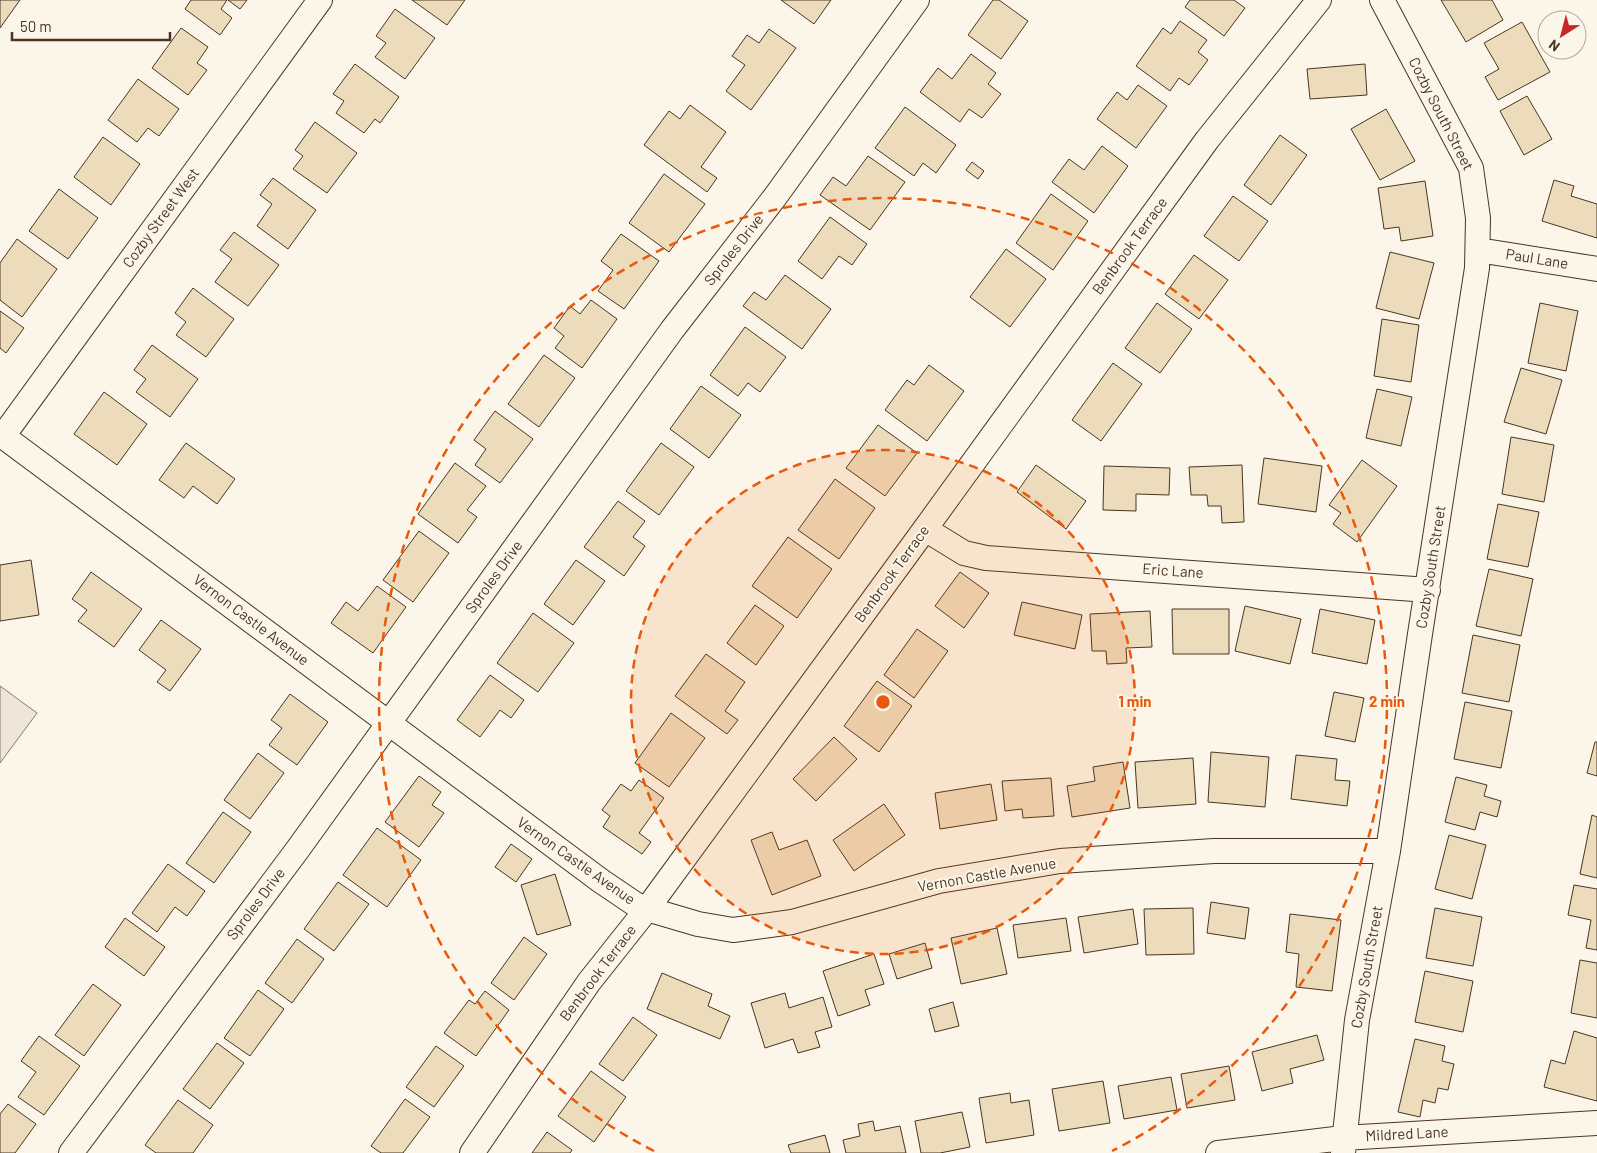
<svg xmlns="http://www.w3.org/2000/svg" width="1597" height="1153" font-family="Barlow,sans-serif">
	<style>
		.green { fill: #ede6d9; stroke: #887966 }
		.building { fill: #ecdcbc; stroke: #4a3520 }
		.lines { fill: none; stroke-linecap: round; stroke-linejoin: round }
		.minor-casing { stroke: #4a3520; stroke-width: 26 }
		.minor { stroke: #fbf6e9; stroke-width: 24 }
		.ring { fill: none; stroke: #e8590c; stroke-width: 2.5; stroke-dasharray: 9 6 }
		.labels { text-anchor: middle; stroke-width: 4; stroke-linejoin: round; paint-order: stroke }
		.street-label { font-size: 15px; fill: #4a3520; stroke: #fbf6e9 }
		.centre { fill: #e8590c; stroke: #fbf6e9; stroke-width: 2.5 }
		.ring-label { font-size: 15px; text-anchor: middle; font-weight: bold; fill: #e8590c; stroke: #fbf6e9; stroke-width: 4; stroke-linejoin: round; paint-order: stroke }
	</style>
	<rect width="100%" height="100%" fill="#fbf6e9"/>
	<!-- green -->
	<path class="green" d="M 0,686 L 37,713 L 0,763 Z"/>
	<!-- building -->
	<path class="building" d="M 0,0 L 20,0 L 0,28 Z
		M 191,0 L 227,0 L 221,9 L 232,18 L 220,35 L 185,9 Z
		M 228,0 L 247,0 L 240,9 Z
		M 412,0 L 465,0 L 447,25 Z
		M 781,0 L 831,0 L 814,24 Z
		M 993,0 L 999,0 L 1028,21 L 1001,59 L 968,35 Z
		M 1190,0 L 1234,0 L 1245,8 L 1224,36 L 1185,7 Z
		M 1441,0 L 1492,0 L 1503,20 L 1466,42 Z
		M 395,9 L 435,38 L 405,79 L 375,57 L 386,43 L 376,36 Z
		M 1180,21 L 1207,40 L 1198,52 L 1208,60 L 1189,85 L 1179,78 L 1170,91 L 1136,66 L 1163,28 L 1171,34 Z
		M 1522,22 L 1550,72 L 1498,100 L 1485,77 L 1499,69 L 1484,43 Z
		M 181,28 L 208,47 L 197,63 L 207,70 L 188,95 L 152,68 Z
		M 769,29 L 796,48 L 751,110 L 726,91 L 745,65 L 732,56 L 747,35 L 759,43 Z
		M 971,54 L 996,73 L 988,84 L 1001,94 L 982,118 L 969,109 L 960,122 L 920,92 L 938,68 L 952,79 Z
		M 355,64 L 399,97 L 380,123 L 375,119 L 364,133 L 336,113 L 344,101 L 333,94 Z
		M 1365,64 L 1367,95 L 1310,99 L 1307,69 Z
		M 138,79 L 179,109 L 159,136 L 148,128 L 137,142 L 108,120 Z
		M 1138,85 L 1167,106 L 1136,148 L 1097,119 L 1117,92 L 1127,100 Z
		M 1527,96 L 1552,139 L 1524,155 L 1500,111 Z
		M 690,105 L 726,132 L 701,167 L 717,178 L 707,192 L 644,145 L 669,111 L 680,119 Z
		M 905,107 L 956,145 L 936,173 L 923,163 L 914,176 L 875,148 Z
		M 1386,109 L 1415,161 L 1380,180 L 1351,129 Z
		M 315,122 L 357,153 L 327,193 L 293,169 L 303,156 L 295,150 Z
		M 1280,135 L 1307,155 L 1271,205 L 1244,185 Z
		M 103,137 L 140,164 L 111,205 L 74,177 Z
		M 1102,146 L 1128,166 L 1094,213 L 1052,182 L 1069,159 L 1084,170 Z
		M 868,156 L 905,182 L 870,230 L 820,195 L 833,177 L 846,186 Z
		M 972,162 L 984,171 L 978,179 L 966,170 Z
		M 664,174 L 705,204 L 669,252 L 629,223 Z
		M 273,178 L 316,210 L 288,249 L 257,226 L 272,204 L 260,195 Z
		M 1554,180 L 1574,186 L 1571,196 L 1597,204 L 1597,238 L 1542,221 Z
		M 1425,181 L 1433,236 L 1401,241 L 1399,227 L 1384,229 L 1378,188 Z
		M 59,189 L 98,218 L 68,259 L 29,231 Z
		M 1051,194 L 1088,221 L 1053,270 L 1016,243 Z
		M 1233,196 L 1268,221 L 1239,261 L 1204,236 Z
		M 830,217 L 867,244 L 852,265 L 839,256 L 822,279 L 798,261 Z
		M 234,232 L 279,265 L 248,306 L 215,282 L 232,259 L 220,250 Z
		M 621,234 L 659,261 L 624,309 L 598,291 L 613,270 L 601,261 Z
		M 17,239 L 57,269 L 22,317 L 0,300 L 0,263 Z
		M 1006,249 L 1046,279 L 1010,327 L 970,297 Z
		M 1390,252 L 1434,263 L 1419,319 L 1376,308 Z
		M 1194,255 L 1228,280 L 1199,319 L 1165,294 Z
		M 785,275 L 831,309 L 802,349 L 743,306 L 754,292 L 766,300 Z
		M 193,288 L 234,319 L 206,357 L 176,335 L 186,322 L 175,313 Z
		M 591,300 L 617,319 L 582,368 L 555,348 L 564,336 L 554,328 L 570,306 L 580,314 Z
		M 1157,303 L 1192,329 L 1160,373 L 1125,348 Z
		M 1540,303 L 1578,311 L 1566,371 L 1528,363 Z
		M 0,311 L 24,328 L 6,353 L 0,348 Z
		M 1382,319 L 1419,325 L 1411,382 L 1374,376 Z
		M 745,327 L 786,357 L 760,392 L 748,383 L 738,396 L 710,375 Z
		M 152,345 L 198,379 L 170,417 L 136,392 L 146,379 L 134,370 Z
		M 544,355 L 575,378 L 539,427 L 508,404 Z
		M 1113,363 L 1142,384 L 1101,441 L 1072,420 Z
		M 929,365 L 964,391 L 927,441 L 885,410 L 907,380 L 914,385 Z
		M 1521,368 L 1562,380 L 1546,434 L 1504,422 Z
		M 701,386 L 741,415 L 709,458 L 670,429 Z
		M 1377,389 L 1412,397 L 1401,446 L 1366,438 Z
		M 104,392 L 147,424 L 117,465 L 74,434 Z
		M 495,411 L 533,439 L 500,483 L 475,465 L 486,449 L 474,440 Z
		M 878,425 L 917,453 L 885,496 L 846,468 Z
		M 1511,437 L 1554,445 L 1544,502 L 1502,494 Z
		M 186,443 L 235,479 L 217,504 L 193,486 L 184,498 L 159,480 Z
		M 661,443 L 694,467 L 659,515 L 626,491 Z
		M 1264,458 L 1322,466 L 1316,512 L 1258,504 Z
		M 1362,460 L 1397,486 L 1357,542 L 1333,524 L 1341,513 L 1329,505 Z
		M 455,463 L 486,486 L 467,510 L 477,517 L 458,543 L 418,514 Z
		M 1036,465 L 1086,501 L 1066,529 L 1017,492 Z
		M 1242,465 L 1244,522 L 1222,523 L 1221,506 L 1208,506 L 1207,495 L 1191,495 L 1189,467 Z
		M 1104,466 L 1170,468 L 1169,495 L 1136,494 L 1136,511 L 1103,510 Z
		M 835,479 L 875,508 L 839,559 L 798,530 Z
		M 618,501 L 645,521 L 633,537 L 645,546 L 624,576 L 584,547 Z
		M 1498,504 L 1539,512 L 1528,567 L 1487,559 Z
		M 419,531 L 449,553 L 413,602 L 383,580 Z
		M 788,537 L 832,569 L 797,618 L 752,586 Z
		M 31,560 L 39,615 L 0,621 L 0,565 Z
		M 576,560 L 605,581 L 573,625 L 544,604 Z
		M 1489,569 L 1533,579 L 1521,636 L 1476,626 Z
		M 91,572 L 142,609 L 114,647 L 78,621 L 87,610 L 72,599 Z
		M 960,572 L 989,593 L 964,628 L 935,606 Z
		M 377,586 L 406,607 L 373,653 L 331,623 L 346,602 L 358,611 Z
		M 1022,602 L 1082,615 L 1075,649 L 1014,635 Z
		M 755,605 L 784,626 L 756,665 L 727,643 Z
		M 1245,606 L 1301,619 L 1290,664 L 1235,651 Z
		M 1172,609 L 1229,609 L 1229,654 L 1173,654 Z
		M 1320,609 L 1375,620 L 1367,664 L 1312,653 Z
		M 1150,611 L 1152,647 L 1126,648 L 1127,663 L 1107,664 L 1106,651 L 1092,651 L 1090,614 Z
		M 533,613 L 574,643 L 538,692 L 497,663 Z
		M 161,620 L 201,649 L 170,691 L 157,682 L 166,670 L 139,650 Z
		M 917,629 L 948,651 L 914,698 L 884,675 Z
		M 1473,635 L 1520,645 L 1509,702 L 1462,693 Z
		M 706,654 L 745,682 L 725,711 L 738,720 L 727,734 L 675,696 Z
		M 490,675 L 524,700 L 511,718 L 500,710 L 480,737 L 457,720 Z
		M 877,681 L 912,706 L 879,752 L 844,726 Z
		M 1334,692 L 1364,698 L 1355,742 L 1325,736 Z
		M 290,694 L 328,722 L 297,765 L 269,745 L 282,728 L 271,720 Z
		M 1465,702 L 1512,711 L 1501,768 L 1454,759 Z
		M 671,713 L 705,738 L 669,787 L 635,763 Z
		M 834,737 L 857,759 L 816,801 L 793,779 Z
		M 1595,742 L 1597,742 L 1597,776 L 1587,773 Z
		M 1211,752 L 1269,757 L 1265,807 L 1208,802 Z
		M 258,753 L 284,773 L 250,819 L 224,800 Z
		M 1296,755 L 1337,759 L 1335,780 L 1350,781 L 1347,806 L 1291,799 Z
		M 1193,758 L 1196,804 L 1138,808 L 1135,762 Z
		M 1123,762 L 1130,808 L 1072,817 L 1067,786 L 1095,781 L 1093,767 Z
		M 419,776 L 441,792 L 432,805 L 444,813 L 419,847 L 385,822 Z
		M 1456,777 L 1487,785 L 1484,796 L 1501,801 L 1497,817 L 1480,812 L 1475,830 L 1445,822 Z
		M 1051,778 L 1054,816 L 1023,818 L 1022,809 L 1005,811 L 1002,781 Z
		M 639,780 L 664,798 L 639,833 L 651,842 L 642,854 L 603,827 L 610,816 L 602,810 L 621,784 L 631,791 Z
		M 991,784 L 997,820 L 940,829 L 935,793 Z
		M 884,804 L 905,835 L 854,871 L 833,840 Z
		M 223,812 L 251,832 L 214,883 L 186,863 Z
		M 1592,815 L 1597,817 L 1597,878 L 1580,874 Z
		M 377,828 L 421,860 L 387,907 L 343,875 Z
		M 772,832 L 779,850 L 807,840 L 821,876 L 772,895 L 751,840 Z
		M 1449,835 L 1486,845 L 1472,899 L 1435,889 Z
		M 511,844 L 532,859 L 516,882 L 495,867 Z
		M 168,864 L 205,891 L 187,916 L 175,907 L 157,932 L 132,913 Z
		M 555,874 L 571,925 L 537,935 L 521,885 Z
		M 338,882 L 369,904 L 334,951 L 304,929 Z
		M 1574,885 L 1597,889 L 1597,950 L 1586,948 L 1591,920 L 1568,915 Z
		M 1211,902 L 1249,908 L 1245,939 L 1207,933 Z
		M 1193,908 L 1194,954 L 1146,955 L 1144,909 Z
		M 1435,908 L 1482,917 L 1473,966 L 1426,958 Z
		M 1133,909 L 1138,944 L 1084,953 L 1078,917 Z
		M 1290,914 L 1341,920 L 1332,991 L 1296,987 L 1299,954 L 1286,952 Z
		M 125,918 L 165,947 L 144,976 L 105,947 Z
		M 1066,918 L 1071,951 L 1018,958 L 1013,925 Z
		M 997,928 L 1007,974 L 961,984 L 951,938 Z
		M 524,937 L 547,954 L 514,1000 L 491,983 Z
		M 297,939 L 324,959 L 292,1003 L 265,983 Z
		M 925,943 L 932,968 L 897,979 L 889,954 Z
		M 874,954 L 884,984 L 865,990 L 870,1005 L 838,1016 L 823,971 Z
		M 1580,960 L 1597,963 L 1597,1018 L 1571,1013 Z
		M 1425,971 L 1473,981 L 1463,1032 L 1415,1022 Z
		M 662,973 L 712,994 L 708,1006 L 730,1016 L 720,1039 L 647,1009 Z
		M 93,984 L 121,1005 L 84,1056 L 55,1035 Z
		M 258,990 L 284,1009 L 250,1056 L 224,1038 Z
		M 485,991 L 509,1010 L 476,1056 L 444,1033 L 469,1000 L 475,1004 Z
		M 785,993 L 789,1008 L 823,997 L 832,1027 L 815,1032 L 820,1047 L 798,1053 L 793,1039 L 765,1048 L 751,1003 Z
		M 953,1002 L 959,1026 L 935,1032 L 929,1009 Z
		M 633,1017 L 657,1035 L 623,1081 L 599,1064 Z
		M 1574,1031 L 1597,1038 L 1597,1101 L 1544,1087 L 1551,1060 L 1565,1064 Z
		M 1317,1035 L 1324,1060 L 1290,1069 L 1293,1083 L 1262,1091 L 1252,1052 Z
		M 39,1036 L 80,1066 L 44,1115 L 18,1097 L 36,1072 L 21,1061 Z
		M 1415,1039 L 1445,1046 L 1442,1061 L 1454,1064 L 1448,1090 L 1438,1088 L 1435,1103 L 1423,1100 L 1420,1117 L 1398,1112 Z
		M 217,1043 L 244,1063 L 210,1109 L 183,1089 Z
		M 436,1046 L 464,1066 L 434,1107 L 406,1087 Z
		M 1229,1066 L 1235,1100 L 1187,1108 L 1181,1074 Z
		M 591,1071 L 626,1097 L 594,1142 L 558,1116 Z
		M 1171,1077 L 1177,1110 L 1124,1119 L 1118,1086 Z
		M 1103,1081 L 1110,1123 L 1059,1131 L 1052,1089 Z
		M 1010,1093 L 1011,1103 L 1029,1100 L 1034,1135 L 986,1143 L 979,1098 Z
		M 405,1099 L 430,1117 L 403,1153 L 381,1153 L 371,1146 Z
		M 178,1100 L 213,1125 L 193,1153 L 156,1153 L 145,1145 Z
		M 8,1104 L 36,1124 L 15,1153 L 0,1153 L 0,1114 Z
		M 962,1112 L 970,1147 L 940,1153 L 921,1153 L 915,1121 Z
		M 873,1121 L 875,1131 L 900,1126 L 906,1153 L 846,1153 L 843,1140 L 860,1136 L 858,1124 Z
		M 547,1132 L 572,1150 L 570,1153 L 532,1153 Z
		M 825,1135 L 830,1153 L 791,1153 L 788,1145 Z"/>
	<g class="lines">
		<defs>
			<path id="minor" d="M 1478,250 L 1597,269
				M 0,434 L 601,881 L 635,904 L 647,909 L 698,924 L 733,930 L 792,922 L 939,881 L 1060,861 L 1214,851 L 1388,851
				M 3,436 L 320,0
				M 925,529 L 964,553 L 986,558 L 1428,590
				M 71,1153 L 298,849 L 672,330 L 775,197 L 917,0
				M 472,1153 L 589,982 L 647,909 L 925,529 L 1207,140 L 1319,0
				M 1218,1153 L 1343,1138 L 1597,1123
				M 1343,1153 L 1357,1020 L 1388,851 L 1420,634 L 1477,268 L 1478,218 L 1471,168 L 1382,0"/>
		</defs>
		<!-- minor casing -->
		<use href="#minor" class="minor-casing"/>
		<!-- minor -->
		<use href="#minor" class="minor"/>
	</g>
	<!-- distance rings -->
	<circle cx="883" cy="702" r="252" fill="#e8590c" fill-opacity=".12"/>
	<g class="ring">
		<circle cx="883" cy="702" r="252"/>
		<path d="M654 1151A504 504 0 1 1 1112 1151"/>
	</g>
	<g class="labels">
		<!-- street labels -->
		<g class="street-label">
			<text transform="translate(1441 114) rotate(63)" y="5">Cozby South Street</text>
			<text transform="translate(161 218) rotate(-54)" y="5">Cozby Street West</text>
			<text transform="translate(1130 246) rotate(-54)" y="5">Benbrook Terrace</text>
			<text transform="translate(734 250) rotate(-52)" y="5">Sproles Drive</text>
			<text transform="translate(1537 259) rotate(9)" y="5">Paul Lane</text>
			<text transform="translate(1431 567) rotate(-81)" y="5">Cozby South Street</text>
			<text transform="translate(1173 571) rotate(4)" y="5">Eric Lane</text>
			<text transform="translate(892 574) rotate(-54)" y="5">Benbrook Terrace</text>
			<text transform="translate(494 577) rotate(-54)" y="5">Sproles Drive</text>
			<text transform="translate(251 620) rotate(37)" y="5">Vernon Castle Avenue</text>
			<text transform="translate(576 861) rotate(35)" y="5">Vernon Castle Avenue</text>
			<text transform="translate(987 875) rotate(-10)" y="5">Vernon Castle Avenue</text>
			<text transform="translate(256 904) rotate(-53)" y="5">Sproles Drive</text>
			<text transform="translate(1367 967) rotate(-80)" y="5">Cozby South Street</text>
			<text transform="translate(598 973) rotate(-53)" y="5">Benbrook Terrace</text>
			<text transform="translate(1407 1134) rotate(-3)" y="5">Mildred Lane</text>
		</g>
	</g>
	<circle cx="883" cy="702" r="8" class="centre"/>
	<g class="ring-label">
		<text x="1135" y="707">1 min</text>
		<text x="1387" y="707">2 min</text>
	</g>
	<!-- north arrow -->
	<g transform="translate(1562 35) rotate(216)"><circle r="24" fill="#fbf6e9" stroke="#b4a999"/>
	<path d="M0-4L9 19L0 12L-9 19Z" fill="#c62828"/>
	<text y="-8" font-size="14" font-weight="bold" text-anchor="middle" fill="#4a3520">N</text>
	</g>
	<!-- scale -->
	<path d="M12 32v8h158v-8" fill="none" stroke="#4a3520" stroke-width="2.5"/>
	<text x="20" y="32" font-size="15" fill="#4a3520" stroke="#fbf6e9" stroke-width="4" paint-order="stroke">50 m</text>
</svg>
